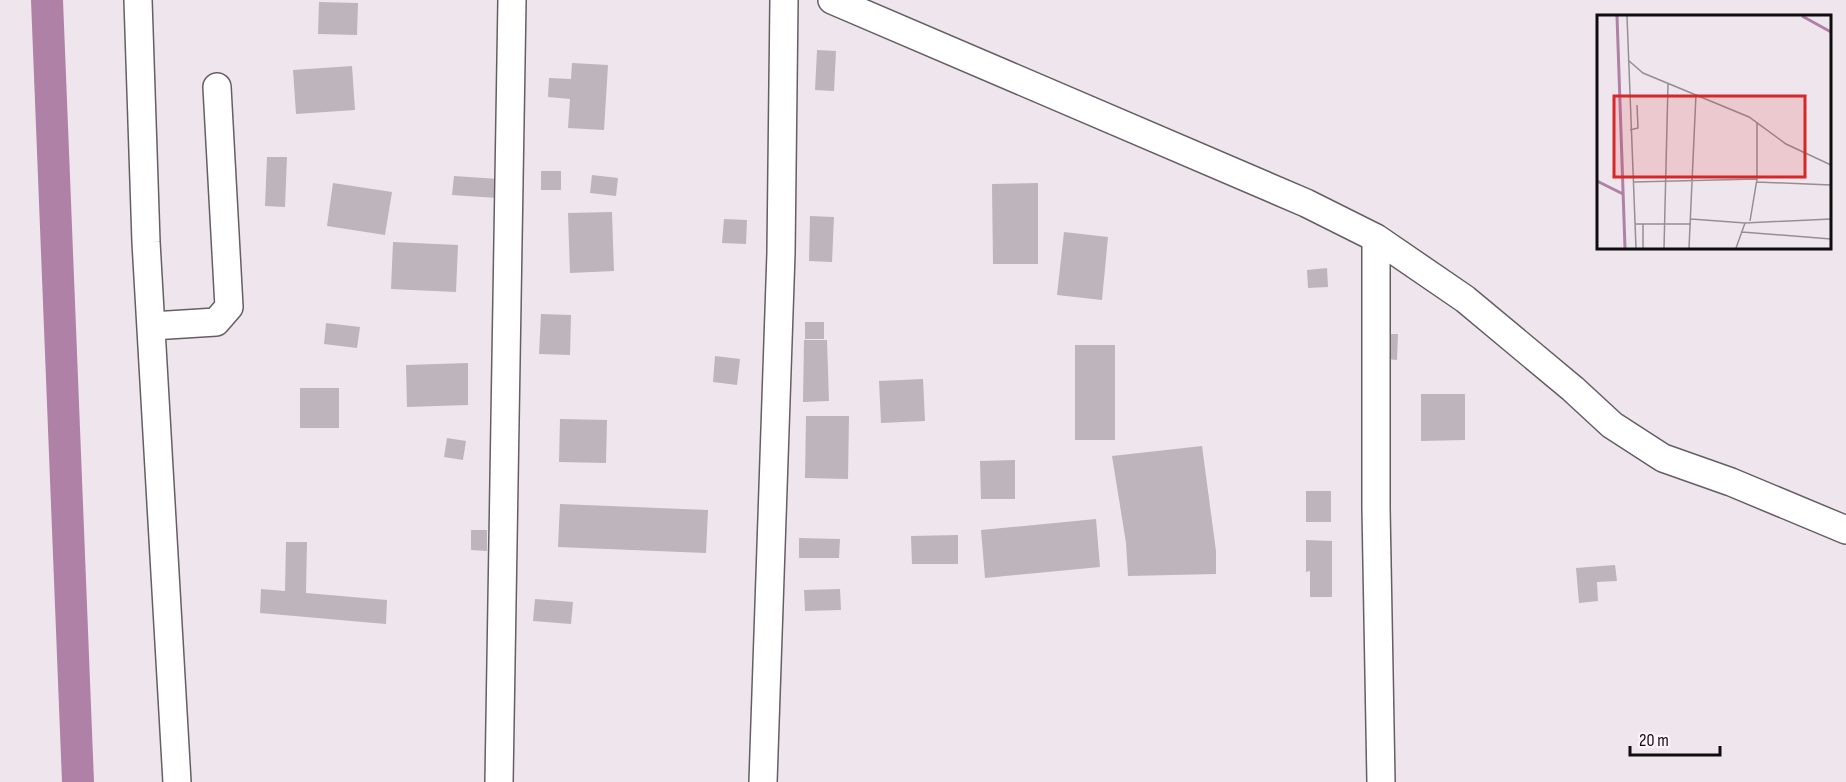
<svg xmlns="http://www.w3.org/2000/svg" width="1846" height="782" font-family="'Sofia Sans Condensed',sans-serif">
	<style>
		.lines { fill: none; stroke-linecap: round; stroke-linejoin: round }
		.canal { stroke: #b081a6; stroke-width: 32 }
		.building { fill: #bdb5bb }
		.street-casing { stroke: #655e64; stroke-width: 30 }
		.street { stroke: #fff; stroke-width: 27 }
		.inset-river { fill: none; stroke: #b081a6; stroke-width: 3 }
		.inset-road { fill: none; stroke: #958f94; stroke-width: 1.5 }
		.view { fill: #d62828; fill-opacity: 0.15; stroke: #d62828; stroke-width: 3 }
		.inset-edge { fill: none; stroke: #0f0c0e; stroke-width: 3 }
	</style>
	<rect width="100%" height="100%" fill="#efe6ed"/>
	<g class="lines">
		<!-- canal -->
		<path class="canal" d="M 47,0 L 78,782"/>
	</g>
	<!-- building -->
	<path class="building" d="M 319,2 L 358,3 L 357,35 L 318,34 Z
		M 817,50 L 836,51 L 834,91 L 815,90 Z
		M 572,63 L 608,65 L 604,130 L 568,128 L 570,99 L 548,97 L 549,78 L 571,79 Z
		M 352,66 L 355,110 L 296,114 L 293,70 Z
		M 267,157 L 287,157 L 285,207 L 265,206 Z
		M 541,171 L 561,171 L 561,190 L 541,190 Z
		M 592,175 L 618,178 L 616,196 L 590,193 Z
		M 454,176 L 499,179 L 497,198 L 452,195 Z
		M 333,183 L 392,192 L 385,235 L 327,226 Z
		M 1038,183 L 1038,264 L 993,264 L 992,184 Z
		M 612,212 L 614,271 L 570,273 L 568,213 Z
		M 810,216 L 834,217 L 832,262 L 809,261 Z
		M 724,219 L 747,220 L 746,244 L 722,243 Z
		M 1064,232 L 1108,237 L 1102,300 L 1057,295 Z
		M 393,242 L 458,245 L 456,292 L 391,289 Z
		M 1327,268 L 1328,287 L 1308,288 L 1307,270 Z
		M 541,314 L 571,315 L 570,355 L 539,354 Z
		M 805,322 L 824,322 L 824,339 L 805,339 Z
		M 326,323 L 360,327 L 357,348 L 324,344 Z
		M 1387,334 L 1398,334 L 1397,360 L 1386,359 Z
		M 804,340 L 827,340 L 829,401 L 803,402 Z
		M 1075,345 L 1115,345 L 1115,440 L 1075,440 Z
		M 715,356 L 740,359 L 737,385 L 713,382 Z
		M 468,363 L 468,405 L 407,407 L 406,365 Z
		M 923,379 L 925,421 L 881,423 L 879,381 Z
		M 300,388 L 339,388 L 339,428 L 300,428 Z
		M 1421,394 L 1465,394 L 1465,440 L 1421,441 Z
		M 806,416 L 849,416 L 848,479 L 805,478 Z
		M 560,419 L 607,420 L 606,463 L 559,462 Z
		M 447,438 L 466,441 L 463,460 L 444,457 Z
		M 1202,446 L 1216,551 L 1216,574 L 1128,576 L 1126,543 L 1112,456 Z
		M 1015,460 L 1015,499 L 981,499 L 980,461 Z
		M 1306,491 L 1331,491 L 1331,522 L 1306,522 Z
		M 560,504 L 708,510 L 706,553 L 558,547 Z
		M 1096,519 L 1100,567 L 985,578 L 981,530 Z
		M 471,530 L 487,530 L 487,551 L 471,550 Z
		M 958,535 L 958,564 L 912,564 L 911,536 Z
		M 799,538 L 840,539 L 839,558 L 799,558 Z
		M 1306,540 L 1332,541 L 1332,597 L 1310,597 L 1310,571 L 1306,572 Z
		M 286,542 L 307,542 L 306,593 L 387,600 L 386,624 L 260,613 L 261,589 L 285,591 Z
		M 1615,565 L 1617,581 L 1597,582 L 1598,601 L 1579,603 L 1576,568 Z
		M 840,589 L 841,610 L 805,611 L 804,590 Z
		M 535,599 L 573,602 L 571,624 L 533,621 Z"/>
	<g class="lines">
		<defs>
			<path id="street" d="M 138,0 L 146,242 L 177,782
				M 832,0 L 1306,203 L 1376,238 L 1465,299 L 1573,389 L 1612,425 L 1663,458 L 1731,482 L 1846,530
				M 1376,238 L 1376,508 L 1381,782
				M 152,326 L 216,322 L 229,307 L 217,87
				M 499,782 L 512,0
				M 763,782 L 781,253 L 784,0"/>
		</defs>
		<!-- street casing -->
		<use href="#street" class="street-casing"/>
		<!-- street -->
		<use href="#street" class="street"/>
	</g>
	<!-- overview -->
	<g transform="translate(1597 15)">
		<rect width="234" height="234" fill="#efe6ed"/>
		<path class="inset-river" d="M 20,1 L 28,233M 205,1 L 234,17M 0,166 L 26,179"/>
		<path class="inset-road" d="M 30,1 L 39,233M 31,45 L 46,58 L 152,102 L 189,129 L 234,150M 33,115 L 41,113 L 40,90M 36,167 L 160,164M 160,167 L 234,170M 94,204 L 148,208 L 234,204M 153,206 L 160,164 L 160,107M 38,209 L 94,209M 46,209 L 46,233M 145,217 L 234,224M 67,233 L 71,69M 92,233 L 99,79M 139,233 L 148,208"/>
		<path class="view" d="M 17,81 L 208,81 L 208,162 L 17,162 Z"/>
		<rect width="234" height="234" class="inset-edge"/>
	</g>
	<!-- scale -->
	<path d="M1630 746v9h90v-9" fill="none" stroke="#0f0c0e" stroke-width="3"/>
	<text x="1639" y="746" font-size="18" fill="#0f0c0e" stroke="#fcf4fa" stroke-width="4.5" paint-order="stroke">20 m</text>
</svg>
